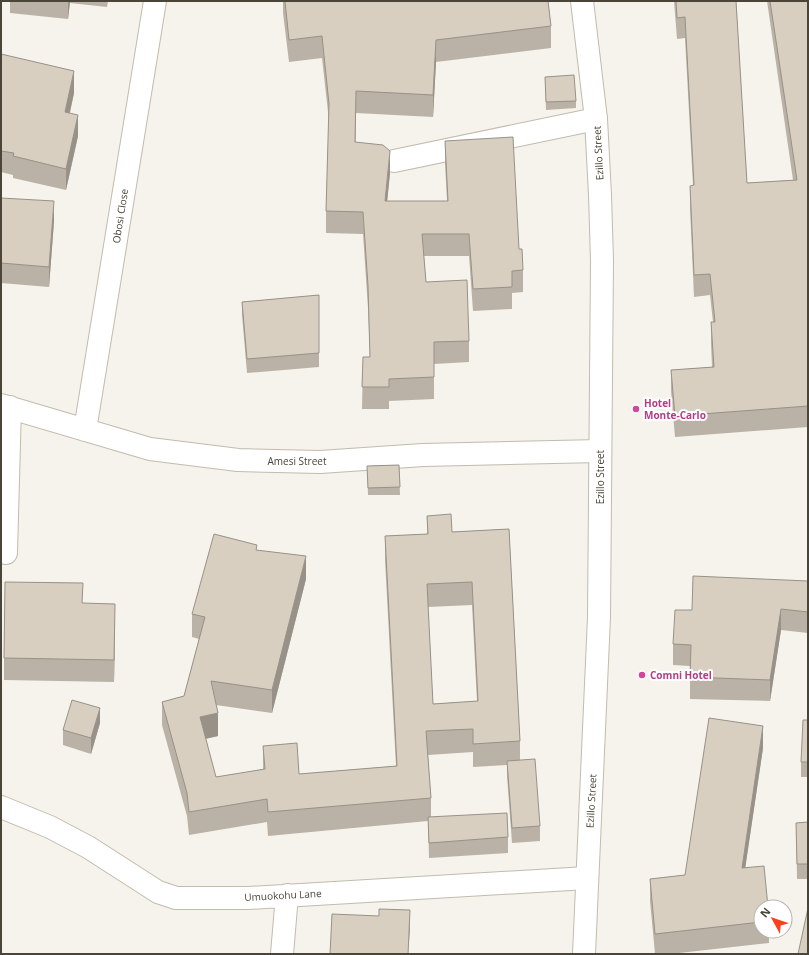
<svg xmlns="http://www.w3.org/2000/svg" width="809" height="955" font-family="'Open Sans',sans-serif">
	<style>
		.lines { fill: none; stroke-linecap: round; stroke-linejoin: round }
		.minor-casing { stroke: #c2bbae; stroke-width: 24 }
		.tertiary-casing { stroke: #c2bbae; stroke-width: 24 }
		.minor { stroke: #fff; stroke-width: 22 }
		.tertiary { stroke: #fff; stroke-width: 22 }
		.wall { fill: #bab2a6; fill-rule: evenodd }
		.shaded-wall { fill: #979187 }
		.building { fill: #d8cfc1; stroke: #979187; fill-rule: evenodd }
		.hotel-dot { fill: #d1479c; stroke: #fff; stroke-width: 1.5 }
		.labels { text-anchor: middle; stroke-width: 4; stroke-linejoin: round; paint-order: stroke }
		.street-label { font-size: 10px; fill: #4b4439; stroke: #fff }
		.hotel-label { font-size: 10px; font-weight: bold; fill: #b23c85; stroke: #fff; text-anchor: start }
	</style>
	<rect width="100%" height="100%" fill="#f6f3ec"/>
	<g class="lines">
		<defs>
			<path id="minor" d="M 394,161 L 596,119
				M 1,405 L 150,449 L 238,460 L 320,462 L 423,455 L 600,451
				M 85,430 L 155,1
				M 6,553 L 10,407
				M 1,807 L 50,827 L 88,847 L 158,892 L 176,898 L 249,898 L 587,878
				M 282,954 L 287,895"/>
			<path id="tertiary" d="M 582,1 L 596,119 L 600,195 L 602,261 L 599,617 L 584,954"/>
		</defs>
		<!-- minor casing -->
		<use href="#minor" class="minor-casing"/>
		<!-- tertiary casing -->
		<use href="#tertiary" class="tertiary-casing"/>
		<!-- minor -->
		<use href="#minor" class="minor"/>
		<!-- tertiary -->
		<use href="#tertiary" class="tertiary"/>
	</g>
	<!-- wall -->
	<path class="wall" d="M 10,1 L 108,1 L 107,7 L 70,3 L 68,19 L 10,13 Z
		M 283,1 L 548,1 L 551,26 L 551,48 L 436,62 L 433,117 L 356,113 L 355,142 L 390,173 L 387,201 L 447,201 L 445,163 L 445,141 L 519,249 L 523,270 L 523,292 L 512,293 L 512,309 L 473,311 L 469,256 L 424,256 L 426,282 L 469,341 L 469,362 L 434,364 L 434,399 L 389,401 L 389,409 L 362,409 L 363,357 L 370,357 L 368,308 L 363,234 L 326,233 L 326,211 L 329,121 L 322,58 L 289,62 L 283,13 Z
		M 674,1 L 736,1 L 747,183 L 793,180 L 767,1 L 808,1 L 808,427 L 675,437 L 671,391 L 671,370 L 712,367 L 711,344 L 711,322 L 713,322 L 710,295 L 694,297 L 690,207 L 690,186 L 693,185 L 685,38 L 677,39 Z
		M 1,54 L 74,93 L 70,113 L 78,136 L 66,190 L 13,178 L 13,175 L 1,172 Z
		M 545,77 L 576,101 L 576,108 L 546,110 Z
		M 1,198 L 54,221 L 49,287 L 1,283 Z
		M 319,295 L 319,367 L 247,373 L 242,315 L 242,302 Z
		M 399,465 L 400,495 L 368,495 L 367,466 Z
		M 427,516 L 452,532 L 509,529 L 520,741 L 520,760 L 540,826 L 540,841 L 512,843 L 507,776 L 507,765 L 473,767 L 473,752 L 428,755 L 431,798 L 431,817 L 508,837 L 508,853 L 429,858 L 428,821 L 268,836 L 267,822 L 189,835 L 187,816 L 162,725 L 162,702 L 184,696 L 199,639 L 192,637 L 192,614 L 257,550 L 306,579 L 272,713 L 216,705 L 218,736 L 205,739 L 216,777 L 263,770 L 263,746 L 299,774 L 396,766 L 385,560 L 385,536 L 427,534 ZM 472,605 L 477,701 L 433,704 L 428,607 Z
		M 808,581 L 808,633 L 781,630 L 770,701 L 690,699 L 690,666 L 673,665 L 673,644 L 692,610 Z
		M 83,603 L 115,626 L 114,682 L 4,680 L 4,658 Z
		M 808,720 L 808,777 L 801,777 L 801,762 Z
		M 100,723 L 91,754 L 63,745 L 63,730 Z
		M 763,748 L 745,868 L 761,907 L 761,931 L 769,931 L 769,943 L 670,954 L 655,954 L 650,901 L 650,879 L 685,875 Z
		M 808,822 L 808,879 L 797,879 L 796,823 Z"/>
	<!-- shaded-wall -->
	<path class="shaded-wall" d="M 68,1 L 70,1 L 68,19 Z
		M 436,40 L 436,62 L 433,117 L 433,95 Z
		M 74,71 L 74,93 L 65,133 L 65,112 Z
		M 356,91 L 356,113 L 355,164 L 355,142 Z
		M 78,115 L 78,136 L 66,190 L 66,169 Z
		M 390,151 L 390,173 L 385,223 L 385,201 Z
		M 54,201 L 54,221 L 49,287 L 49,267 Z
		M 306,556 L 306,579 L 272,713 L 272,690 Z
		M 115,604 L 115,626 L 114,682 L 114,660 Z
		M 781,609 L 781,630 L 770,701 L 770,680 Z
		M 100,708 L 100,723 L 91,754 L 91,738 Z
		M 218,713 L 218,736 L 200,740 L 200,717 Z
		M 763,726 L 763,748 L 742,890 L 742,868 Z
		M 410,910 L 410,928 L 408,954 Z"/>
	<!-- building -->
	<path class="building" d="M 285,1 L 548,1 L 551,26 L 436,40 L 433,95 L 356,91 L 355,142 L 383,145 L 390,151 L 385,201 L 448,201 L 445,141 L 513,137 L 519,249 L 522,249 L 523,270 L 512,271 L 512,287 L 473,289 L 469,234 L 422,234 L 426,282 L 467,280 L 469,341 L 434,342 L 434,377 L 389,379 L 389,387 L 362,387 L 363,357 L 370,357 L 368,286 L 363,212 L 326,211 L 329,104 L 322,36 L 289,40 Z
		M 676,1 L 736,1 L 747,183 L 797,180 L 770,1 L 808,1 L 808,406 L 675,416 L 671,370 L 714,367 L 711,322 L 715,322 L 710,274 L 694,275 L 690,186 L 694,185 L 685,17 L 677,18 Z
		M 1,54 L 74,71 L 65,112 L 78,115 L 66,169 L 13,156 L 14,153 L 1,151 Z
		M 574,75 L 576,101 L 546,102 L 545,77 Z
		M 1,198 L 54,201 L 49,267 L 1,263 Z
		M 319,295 L 319,353 L 247,359 L 242,302 Z
		M 399,465 L 400,487 L 368,488 L 367,466 Z
		M 451,514 L 452,532 L 509,529 L 520,741 L 473,744 L 473,729 L 426,731 L 431,798 L 268,812 L 267,799 L 189,812 L 187,793 L 162,702 L 184,696 L 205,617 L 192,614 L 214,534 L 257,545 L 256,550 L 306,556 L 272,690 L 211,681 L 218,713 L 200,717 L 216,777 L 265,769 L 263,746 L 297,743 L 299,774 L 397,766 L 385,536 L 428,534 L 427,516 ZM 472,582 L 478,701 L 433,704 L 427,584 Z
		M 693,576 L 808,581 L 808,612 L 781,609 L 770,680 L 690,677 L 691,645 L 673,644 L 675,610 L 692,610 Z
		M 5,582 L 83,583 L 82,603 L 115,604 L 114,660 L 4,658 Z
		M 72,700 L 100,708 L 91,738 L 63,730 Z
		M 709,718 L 763,726 L 742,868 L 764,866 L 768,907 L 761,907 L 761,922 L 655,934 L 650,879 L 685,875 Z
		M 803,720 L 808,720 L 808,762 L 801,762 Z
		M 535,759 L 540,826 L 512,828 L 507,761 Z
		M 507,813 L 508,837 L 429,843 L 428,817 Z
		M 808,822 L 808,864 L 797,864 L 796,823 Z
		M 808,908 L 808,954 L 798,954 Z
		M 379,909 L 410,910 L 408,954 L 330,954 L 332,914 L 379,916 Z"/>
	<!-- markers -->
	<g class="hotel-dot">
		<circle cx="636" cy="409" r="4"/>
		<circle cx="642" cy="675" r="4"/>
	</g>
	<g class="labels">
		<!-- street labels -->
		<g class="street-label">
			<text transform="translate(598 153) rotate(-93)" y="4">Ezillo Street</text>
			<text transform="translate(120 216) rotate(-81)" y="4">Obosi Close</text>
			<text x="297" y="465">Amesi Street</text>
			<text transform="translate(600 477) rotate(-90)" y="4">Ezillo Street</text>
			<text transform="translate(591 801) rotate(-87)" y="4">Ezillo Street</text>
			<text transform="translate(283 895) rotate(-3)" y="4">Umuokohu Lane</text>
		</g>
		<!-- hotel labels -->
		<g class="hotel-label">
			<text x="644" y="407">Hotel<tspan x="644" dy="12">Monte-Carlo</tspan></text>
			<text x="650" y="679">Comni Hotel</text>
		</g>
	</g>
	<!-- border -->
	<rect width="809" height="955" fill="none" stroke="#4b4439" stroke-width="4"/>
	<!-- north arrow -->
	<g transform="translate(773 919) rotate(310)"><circle r="19" fill="#ffffff" stroke="#b7b4b0"/>
	<path d="M0-3L7 15L0 10L-7 15Z" fill="#fc3f1d"/>
	<text y="-6" font-size="11" font-weight="bold" text-anchor="middle" fill="#4b4439">N</text>
	</g>
</svg>
